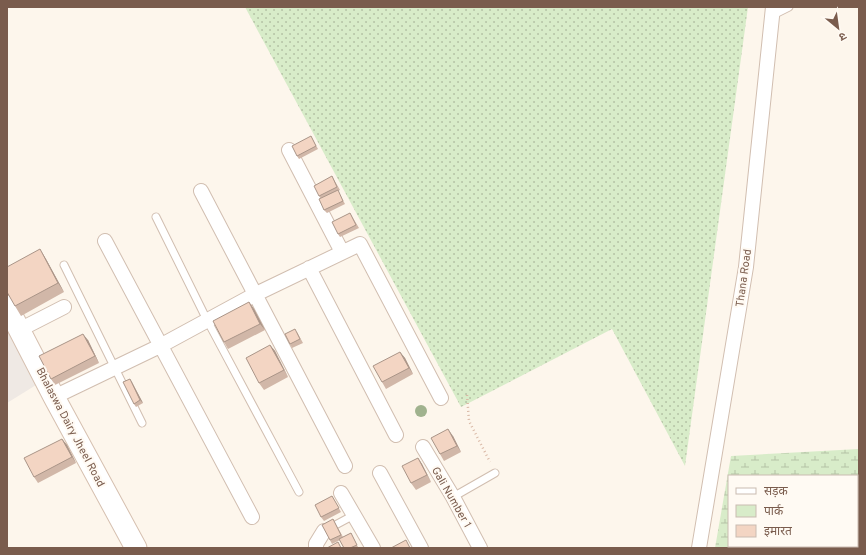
<svg xmlns="http://www.w3.org/2000/svg" width="866" height="555" font-family="Overpass,'Noto Sans Devanagari',sans-serif">
	<style>
		.industrial { fill: #efe9e4 }
		.green { fill: url(#green-dots) }
		.wetland { fill: url(#wetland-marsh) }
		.lines { fill: none; stroke-linecap: round; stroke-linejoin: round }
		.lane-casing { stroke: #d1beb0; stroke-width: 9 }
		.street-casing { stroke: #d1beb0; stroke-width: 16 }
		.secondary-casing { stroke: #d6c0b0; stroke-width: 23 }
		.path { stroke: #d9b8a5; stroke-width: 2.5; stroke-dasharray: 1 3; stroke-linecap: butt }
		.lane { stroke: #fff; stroke-width: 7 }
		.street { stroke: #fff; stroke-width: 14 }
		.secondary { stroke: #fff; stroke-width: 21 }
		.tree { fill: #a0b28e }
		.wall { fill: #d1b7a8 }
		.shaded-wall { fill: #aa9588 }
		.building { fill: #f3d5c3; stroke: #aa9588 }
		.labels { text-anchor: middle; stroke-width: 4; stroke-linejoin: round; paint-order: stroke }
		.street-label { font-size: 11px; fill: #7a5c4d; stroke: #fffaf3 }
	</style>
	<defs>
		<pattern id="green-dots" width="8" height="8" patternUnits="userSpaceOnUse"><rect width="8" height="8" fill="#d8ecc9"/><path d="M2 2h.1M6 6h.1" fill="none" stroke="#b4c2a5" stroke-width="1.8" stroke-linecap="round"/></pattern>
		<pattern id="wetland-marsh" width="20" height="14" patternUnits="userSpaceOnUse"><rect width="20" height="14" fill="#d8ecc9"/><path d="M1 5h8M5 5V1M11 12h8M15 12V8" fill="none" stroke="#b4c2a5"/></pattern>
	</defs>
	<rect width="100%" height="100%" fill="#fdf6ec"/>
	<!-- industrial -->
	<path class="industrial" d="M 7,323 L 36,385 L 7,403 Z"/>
	<!-- green -->
	<path class="green" d="M 245,7 L 748,7 L 685,466 L 612,329 L 461,407 Z"/>
	<!-- wetland -->
	<path class="wetland" d="M 859,449 L 859,540 L 857,541 L 857,476 L 729,476 L 729,546 L 849,546 L 846,548 L 715,548 L 731,456 Z"/>
	<g class="lines">
		<defs>
			<path id="lane" d="M 773,15 L 789,7
				M 156,217 L 207,320 L 299,492
				M 64,265 L 142,423
				M 453,497 L 495,473
				M 328,529 L 354,515"/>
			<path id="street" d="M 289,150 L 342,252
				M 201,191 L 345,466
				M 105,241 L 252,517
				M 309,268 L 396,435
				M 19,330 L 64,307
				M 54,397 L 160,346 L 254,295 L 360,244 L 441,398
				M 423,447 L 453,497 L 480,548
				M 380,473 L 421,548
				M 341,493 L 373,548
				M 316,548 L 316,544 L 324,531
				M 699,548 L 746,267 L 773,7"/>
			<path id="secondary" d="M 7,306 L 54,397 L 136,548"/>
		</defs>
		<!-- lane casing -->
		<use href="#lane" class="lane-casing"/>
		<!-- street casing -->
		<use href="#street" class="street-casing"/>
		<!-- secondary casing -->
		<use href="#secondary" class="secondary-casing"/>
		<!-- path -->
		<path class="path" d="M 467,395 L 469,421 L 490,462"/>
		<!-- lane -->
		<use href="#lane" class="lane"/>
		<!-- street -->
		<use href="#street" class="street"/>
		<!-- secondary -->
		<use href="#secondary" class="secondary"/>
	</g>
	<!-- trees -->
	<circle class="tree" cx="421" cy="411" r="6"/>
	<!-- wall -->
	<path class="wall" d="M 311,136 L 318,149 L 299,159 L 297,156 Z
		M 332,176 L 340,190 L 338,191 L 345,204 L 327,213 L 324,210 L 321,199 L 319,196 Z
		M 350,213 L 359,228 L 340,237 L 338,234 Z
		M 40,249 L 46,259 L 64,292 L 21,316 L 15,306 Z
		M 249,302 L 254,309 L 265,330 L 228,349 L 224,342 Z
		M 297,332 L 303,343 L 292,348 L 290,344 Z
		M 88,340 L 99,363 L 55,385 L 51,379 Z
		M 270,345 L 275,351 L 288,377 L 264,390 L 259,383 Z
		M 400,352 L 405,358 L 413,374 L 386,389 L 382,382 Z
		M 130,379 L 143,403 L 136,407 L 134,404 Z
		M 453,436 L 461,452 L 444,461 L 440,454 Z
		M 62,439 L 67,445 L 76,463 L 38,483 L 34,477 Z
		M 418,458 L 422,464 L 431,482 L 416,490 L 411,483 Z
		M 332,496 L 341,512 L 324,521 L 321,517 Z
		M 333,519 L 343,537 L 351,533 L 358,547 L 360,548 L 344,548 L 340,540 L 332,544 L 330,540 Z"/>
	<!-- shaded-wall -->
	<path class="shaded-wall" d="M 40,249 L 46,259 L 64,292 L 58,283 Z
		M 249,302 L 254,309 L 265,330 L 260,324 Z
		M 83,334 L 88,340 L 99,363 L 95,356 Z
		M 270,345 L 275,351 L 288,377 L 284,370 Z
		M 400,352 L 405,358 L 413,374 L 409,368 Z
		M 130,379 L 132,382 L 143,403 L 140,400 Z
		M 448,429 L 453,436 L 461,452 L 457,446 Z
		M 62,439 L 67,445 L 76,463 L 72,457 Z
		M 418,458 L 422,464 L 431,482 L 427,475 Z"/>
	<!-- building -->
	<path class="building" d="M 311,136 L 316,146 L 297,156 L 292,146 Z
		M 332,176 L 337,187 L 319,196 L 314,186 Z
		M 338,190 L 343,201 L 324,210 L 319,199 Z
		M 350,213 L 356,225 L 338,234 L 332,222 Z
		M 40,249 L 58,283 L 15,306 L 7,292 L 7,267 Z
		M 249,302 L 260,324 L 224,342 L 213,321 Z
		M 295,329 L 300,339 L 290,344 L 285,334 Z
		M 83,334 L 95,356 L 51,379 L 39,356 Z
		M 270,345 L 284,370 L 259,383 L 246,358 Z
		M 400,352 L 409,368 L 382,382 L 373,366 Z
		M 130,379 L 140,400 L 134,404 L 123,382 Z
		M 448,429 L 457,446 L 440,454 L 431,438 Z
		M 62,439 L 72,457 L 34,477 L 24,458 Z
		M 418,458 L 427,475 L 411,483 L 402,466 Z
		M 332,496 L 339,508 L 321,517 L 315,505 Z
		M 333,519 L 341,535 L 330,540 L 322,525 Z
		M 351,533 L 357,545 L 350,548 L 344,548 L 339,539 Z
		M 406,540 L 410,548 L 391,548 Z
		M 338,542 L 341,548 L 327,548 Z"/>
	<g class="labels">
		<!-- street labels -->
		<g class="street-label">
			<text transform="translate(743 278) rotate(-82)" y="4">Thana Road</text>
			<text transform="translate(71 427) rotate(62)" y="4">Bhalaswa Dairy Jheel Road</text>
			<text transform="translate(452 497) rotate(60)" y="4">Gali Number 1</text>
		</g>
	</g>
	<!-- border -->
	<rect width="866" height="555" fill="none" stroke="#7a5c4d" stroke-width="16"/>
	<!-- legend -->
	<rect x="728" y="475" width="130" height="72" fill="#fffaf3" stroke="#cabbb1"/>
	<rect x="736" y="488" width="20" height="6" fill="#ffffff" stroke="#cabbb1"/>
	<text x="764" y="495" font-size="12" fill="#7a5c4d">सड़क</text>
	<rect x="736" y="505" width="20" height="12" fill="#d8ecc9" stroke="#cabbb1"/>
	<text x="764" y="515" font-size="12" fill="#7a5c4d">पार्क</text>
	<rect x="736" y="525" width="20" height="12" fill="#f3d5c3" stroke="#cabbb1"/>
	<text x="764" y="535" font-size="12" fill="#7a5c4d">इमारत</text>
	<!-- north arrow -->
	<g transform="translate(838 28) rotate(151)" stroke="#fffaf3" stroke-width="3" paint-order="stroke">
	<path d="M0-3L7 15L0 10L-7 15Z" fill="#7a5c4d"/>
	<text y="-6" font-size="11" font-weight="bold" text-anchor="middle" fill="#7a5c4d">उ</text>
	</g>
</svg>
